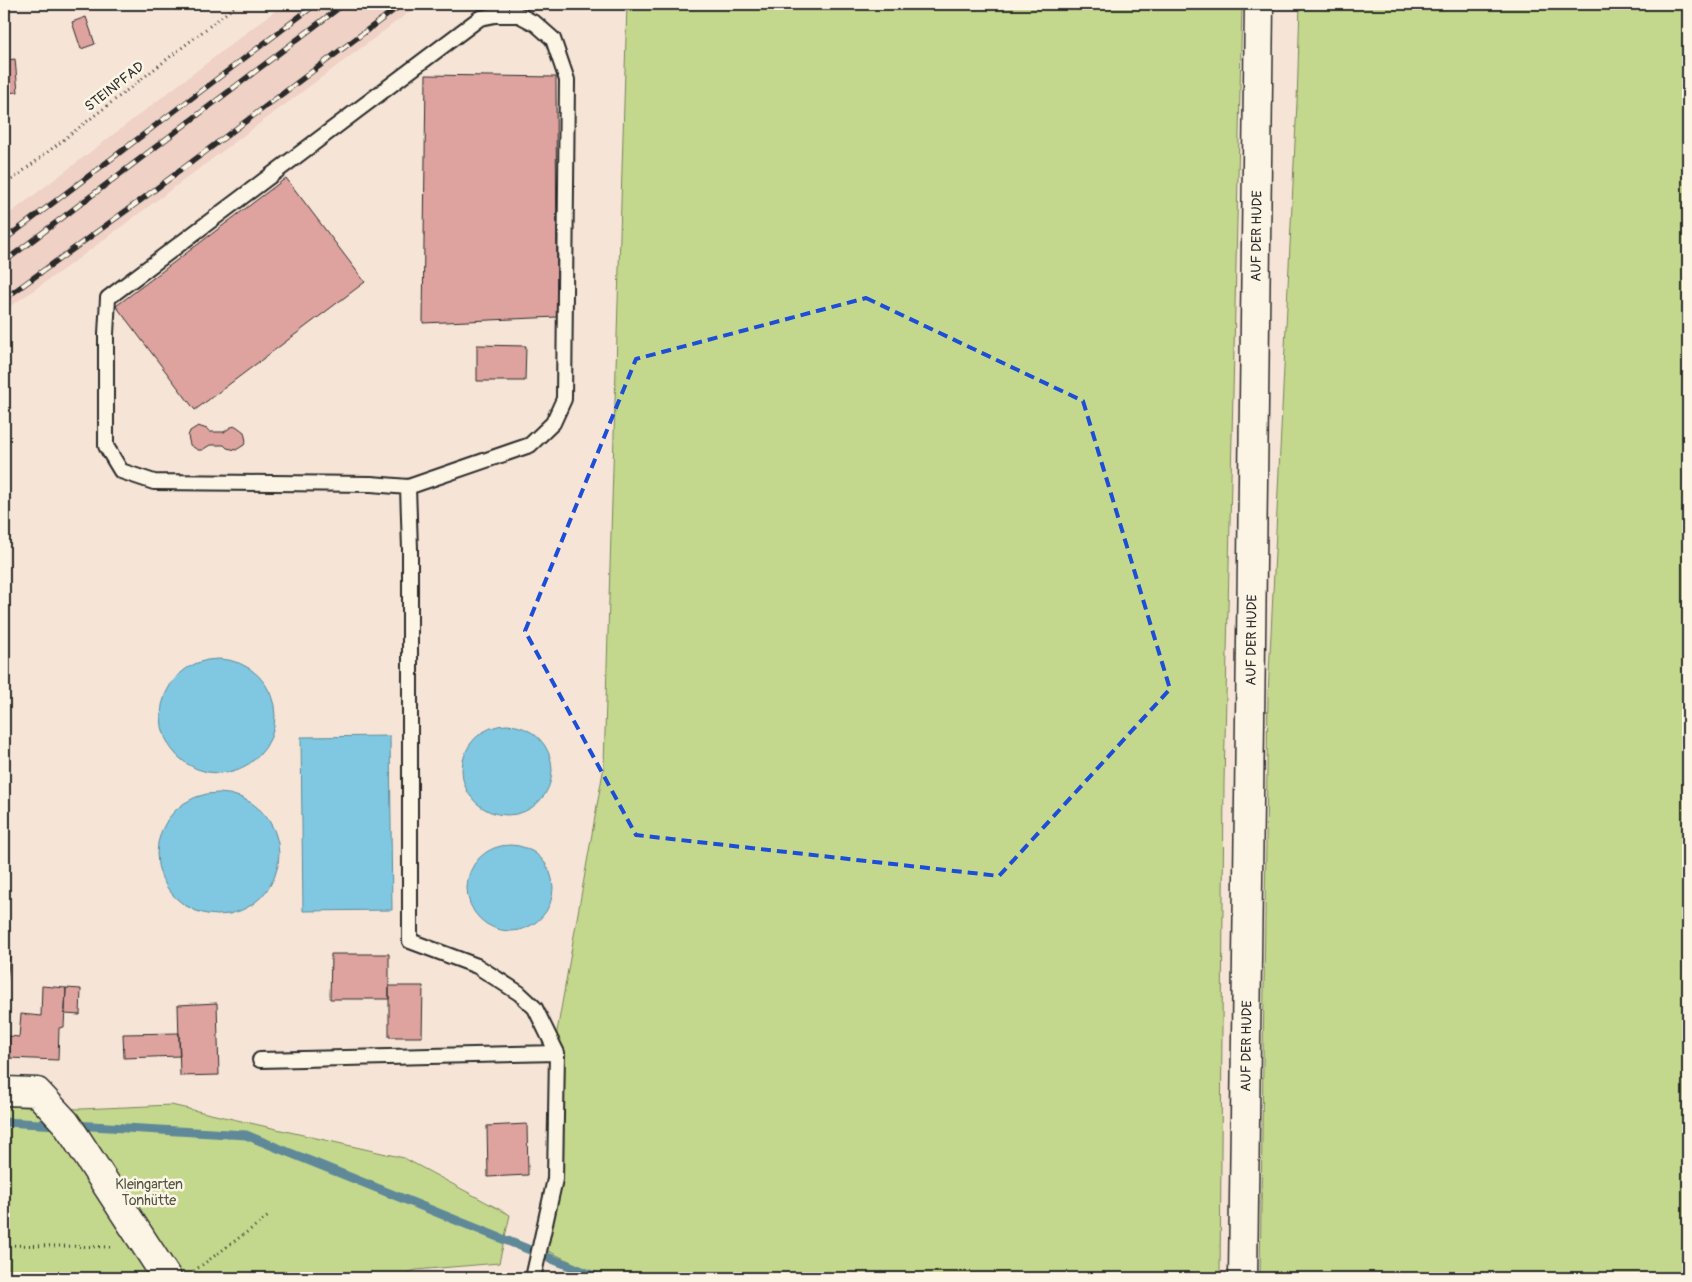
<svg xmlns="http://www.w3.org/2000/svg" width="1692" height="1282" font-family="Pangolin,sans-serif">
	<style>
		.built { fill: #efd1c6 }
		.green { fill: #c4d88d; stroke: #78825c }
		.water { fill: #80c8e1; stroke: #5e8998 }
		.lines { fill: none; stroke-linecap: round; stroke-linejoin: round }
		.stream { stroke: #5e8998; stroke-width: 9 }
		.building { fill: #dea39f; stroke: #2b2b2b }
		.service-casing { stroke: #2b2b2b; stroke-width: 18 }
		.minor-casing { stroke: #2b2b2b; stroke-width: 31 }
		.path { stroke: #2b2b2b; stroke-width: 3; stroke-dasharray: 1 4; stroke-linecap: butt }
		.service { stroke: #fcf5e5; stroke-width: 14 }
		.minor { stroke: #fcf5e5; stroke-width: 28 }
		.rail-casing { stroke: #2b2b2b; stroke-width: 5.5 }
		.rail { stroke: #fcf5e5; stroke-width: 4; stroke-dasharray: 11; stroke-linecap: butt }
		.marked { fill: none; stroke: #1d4ed8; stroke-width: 4; stroke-dasharray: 10 6; stroke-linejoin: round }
		.labels { text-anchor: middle; stroke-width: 5; stroke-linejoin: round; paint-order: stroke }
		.street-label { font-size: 14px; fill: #2b2b2b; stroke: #fcf5e5 }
		.park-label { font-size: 14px; fill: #515644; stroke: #fcf5e5 }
	</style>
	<rect width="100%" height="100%" fill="#f6e5d7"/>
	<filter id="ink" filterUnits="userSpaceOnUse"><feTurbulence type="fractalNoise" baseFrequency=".02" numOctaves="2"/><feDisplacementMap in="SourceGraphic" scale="10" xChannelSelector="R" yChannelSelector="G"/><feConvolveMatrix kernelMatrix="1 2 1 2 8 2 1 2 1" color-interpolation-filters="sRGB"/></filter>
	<g filter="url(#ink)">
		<!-- built -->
		<path class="built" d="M 284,4 L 420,4 L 78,259 L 4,311 L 4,218 Z"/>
		<!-- green -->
		<path class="green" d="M 627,4 L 1242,4 L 1224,782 L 1220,1278 L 606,1278 L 535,1245 L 549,1178 L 552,1060 L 604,766 Z
			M 1300,4 L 1688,4 L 1688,1278 L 1260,1278 L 1268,695 L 1297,102 Z
			M 171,1105 L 404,1158 L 510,1215 L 499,1263 L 416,1270 L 392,1278 L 4,1278 L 4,1106 L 81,1109 Z"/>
		<!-- water -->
		<path class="water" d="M161 716a57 57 0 1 1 114 0a57 57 0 1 1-114 0Z
			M462 770a45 45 0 1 1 90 0a45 45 0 1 1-90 0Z
			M 390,736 L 392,910 L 303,911 L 301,737 Z
			M157 854a61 61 0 1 1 122 0a61 61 0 1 1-122 0Z
			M467 888a43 43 0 1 1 86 0a43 43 0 1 1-86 0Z"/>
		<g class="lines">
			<!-- stream -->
			<path class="stream" d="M 4,1122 L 58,1125
				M 74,1125 L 246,1135 L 599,1278"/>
		</g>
		<!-- building -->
		<path class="building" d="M 86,17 L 95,44 L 81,49 L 72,22 Z
			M 4,29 L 7,60 L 15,59 L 18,92 L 4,93 Z
			M 426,75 L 556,77 L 557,317 L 423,323 Z
			M 286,178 L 365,282 L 195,410 L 116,306 Z
			M 477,345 L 526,346 L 525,381 L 477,381 Z
			M 198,426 L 207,429 L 210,432 L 224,432 L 231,427 L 236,426 L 244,432 L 246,441 L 244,445 L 236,450 L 227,448 L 224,445 L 210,445 L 202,450 L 198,450 L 190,445 L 188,436 L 190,431 Z
			M 331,954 L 389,954 L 389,999 L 330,999 Z
			M 4,955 L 10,956 L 6,986 L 4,986 Z
			M 42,986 L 66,988 L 64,1027 L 59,1028 L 58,1060 L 9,1058 L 9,1036 L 19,1037 L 21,1014 L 41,1016 Z
			M 389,986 L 423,986 L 422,1037 L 389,1037 Z
			M 66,988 L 81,989 L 80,1015 L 65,1014 Z
			M 217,1003 L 219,1075 L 180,1076 L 178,1005 Z
			M 179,1033 L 180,1056 L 124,1058 L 123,1034 Z
			M 527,1124 L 528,1175 L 488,1177 L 487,1126 Z"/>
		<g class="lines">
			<defs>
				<path id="service" d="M 408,487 L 371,484 L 154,482 L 121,471 L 106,446 L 106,334 L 108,298 L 480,18 L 495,15 L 519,15 L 536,24 L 553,39 L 567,80 L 564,399 L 553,423 L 530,445 L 408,487 L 410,549 L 410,941 L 477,966 L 519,993 L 535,1008 L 557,1053 L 555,1179 L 533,1278
					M 260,1060 L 557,1053"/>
				<g id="minor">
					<path d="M 4,1091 L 37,1092 L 65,1122 L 76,1138 L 167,1278"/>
					<path id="s1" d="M 1243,1278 L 1259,4"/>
				</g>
			</defs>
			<!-- service casing -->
			<use href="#service" class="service-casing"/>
			<!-- minor casing -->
			<use href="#minor" class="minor-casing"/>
			<!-- path -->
			<path class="path" d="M 4,186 L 238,4
				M 4,1245 L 111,1247 L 112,1249
				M 194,1271 L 270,1215"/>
			<!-- service -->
			<use href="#service" class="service"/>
			<!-- minor -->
			<use href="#minor" class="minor"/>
			<defs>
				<path id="rail" d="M 4,240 L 316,4
					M 4,262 L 344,4
					M 4,299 L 141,200 L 402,4"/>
			</defs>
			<!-- rail casing -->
			<use href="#rail" class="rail-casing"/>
			<!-- rail -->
			<use href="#rail" class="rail"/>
		</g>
	</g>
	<!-- marked area -->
	<path class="marked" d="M 866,298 L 1083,401 L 1170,689 L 999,876 L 636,835 L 525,631 L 636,359 Z"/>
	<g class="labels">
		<!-- street labels -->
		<g class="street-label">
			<text transform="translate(114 86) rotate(-38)" y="5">STEINPFAD</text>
			<text dy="5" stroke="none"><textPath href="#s1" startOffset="1042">AUF DER HUDE</textPath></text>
			<text dy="5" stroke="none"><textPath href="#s1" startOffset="638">AUF DER HUDE</textPath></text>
			<text dy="5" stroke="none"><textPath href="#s1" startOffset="232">AUF DER HUDE</textPath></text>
		</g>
		<!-- park labels -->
		<g class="park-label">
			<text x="149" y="1189">Kleingarten<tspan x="149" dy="16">Tonhütte</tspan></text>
		</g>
	</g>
	<!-- margin -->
	<rect width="1692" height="1282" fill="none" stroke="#fcf5e5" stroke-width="20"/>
	<rect x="10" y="10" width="1672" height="1262" fill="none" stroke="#2b2b2b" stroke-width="2" filter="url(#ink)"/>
</svg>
